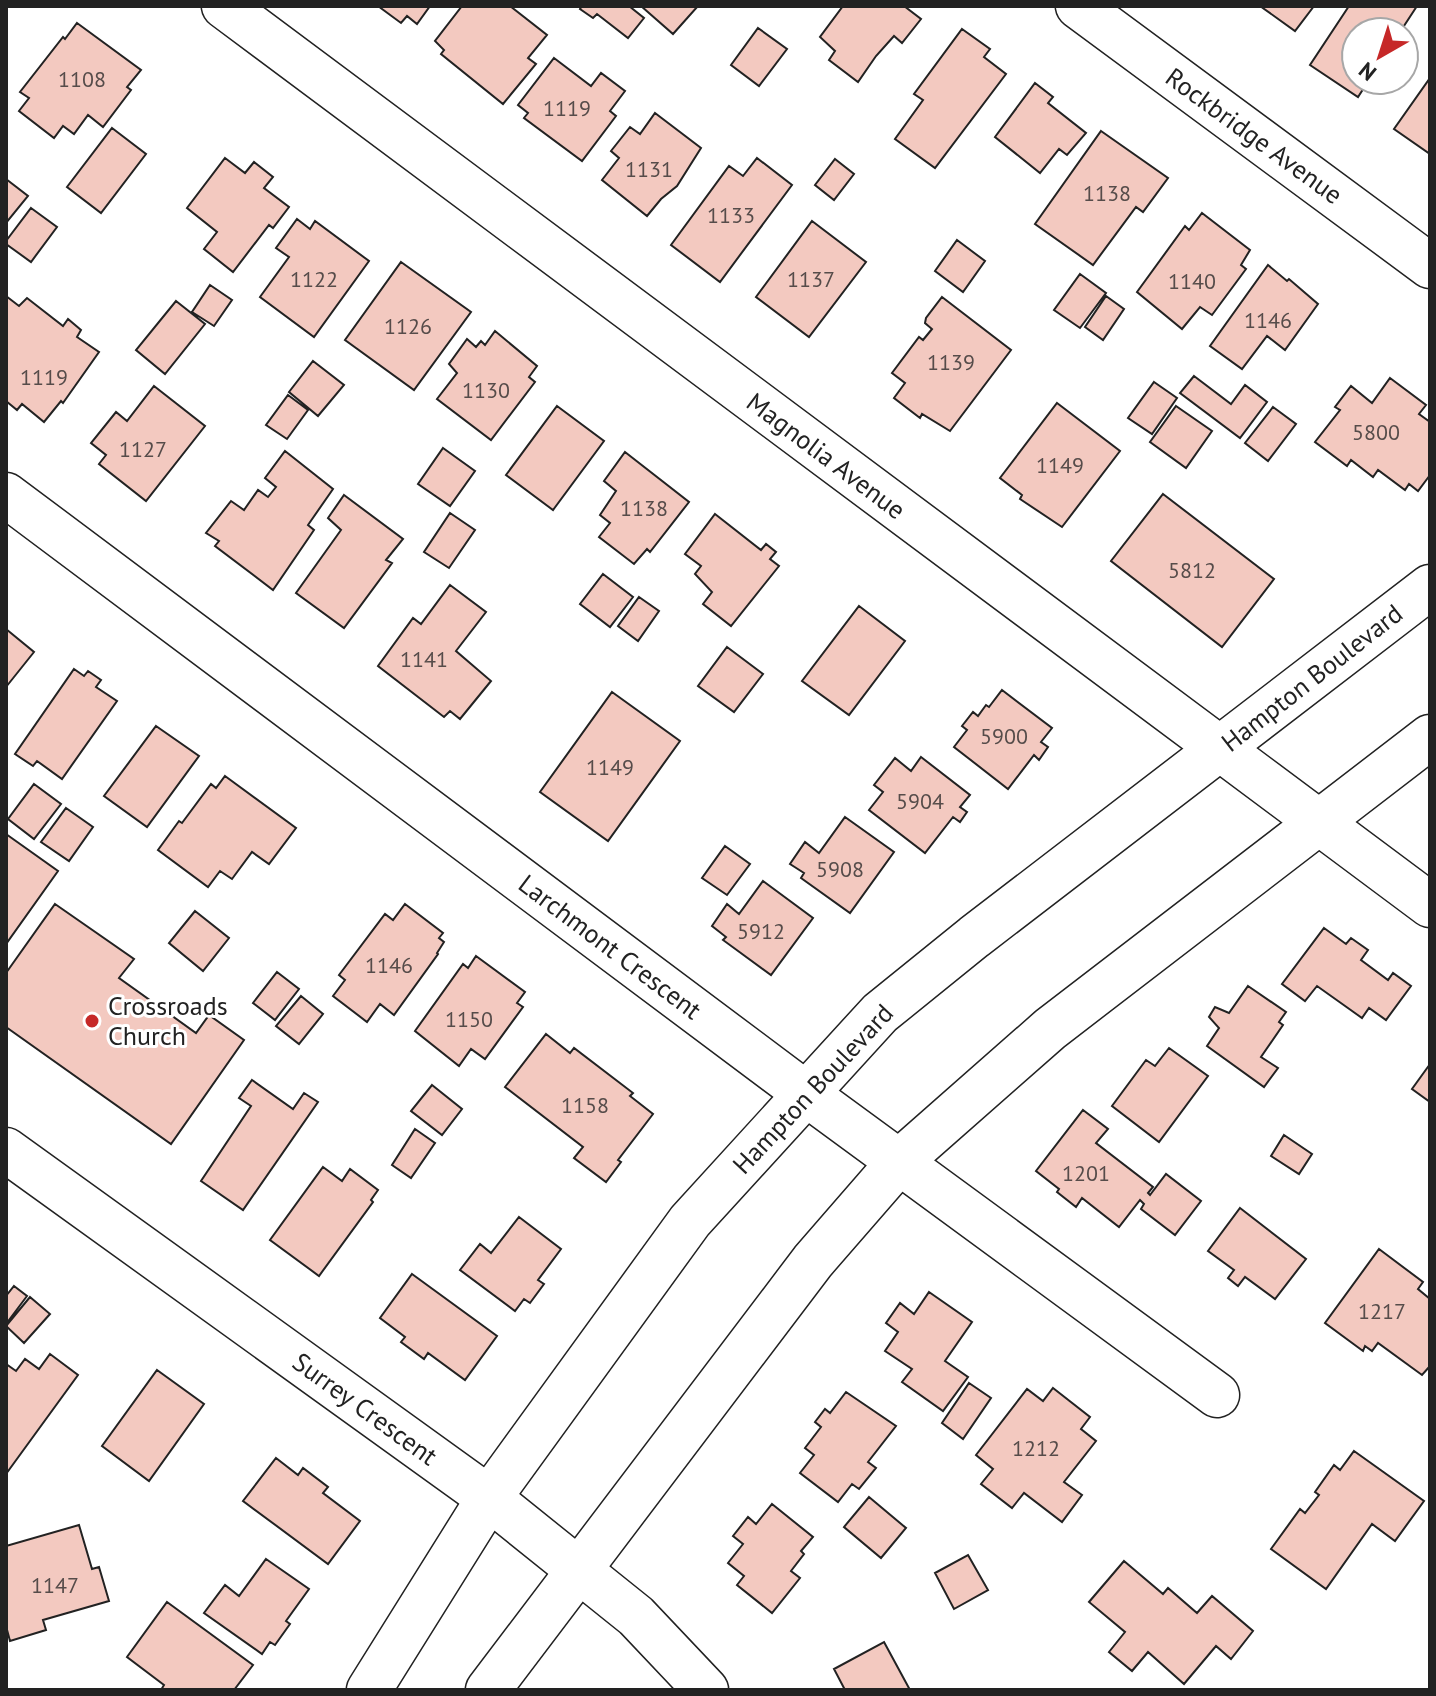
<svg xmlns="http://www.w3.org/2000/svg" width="1436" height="1696" font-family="'PT Sans',sans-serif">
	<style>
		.building { fill: #f3c9c0; stroke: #222; stroke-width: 2 }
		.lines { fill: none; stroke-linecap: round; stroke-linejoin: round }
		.minor-casing { stroke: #222; stroke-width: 47 }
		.major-casing { stroke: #222; stroke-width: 47 }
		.minor { stroke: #fff; stroke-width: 44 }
		.major { stroke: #fff; stroke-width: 44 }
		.poi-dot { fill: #c62828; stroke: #fff; stroke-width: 3 }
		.labels { text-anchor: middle; stroke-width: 6; stroke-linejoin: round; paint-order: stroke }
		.number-label { font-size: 22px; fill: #564c4a }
		.street-label { font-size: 26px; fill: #222; stroke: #fff }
		.poi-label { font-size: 26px; fill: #222; stroke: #fff; text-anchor: start }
	</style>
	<rect width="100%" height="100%" fill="#fff"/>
	<!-- building -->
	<path class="building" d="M 378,6 L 430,6 L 417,24 L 407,16 L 401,23 Z
		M 462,6 L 510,6 L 547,35 L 528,58 L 536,64 L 503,104 L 441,54 L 444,50 L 435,41 Z
		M 582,6 L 629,6 L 644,18 L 628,38 L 597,14 L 593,18 L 580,9 Z
		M 641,6 L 698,6 L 673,34 Z
		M 843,6 L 904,6 L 921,19 L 902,43 L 894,36 L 876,56 L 858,82 L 829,60 L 835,51 L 820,37 Z
		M 1260,6 L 1314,6 L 1295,31 Z
		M 1349,6 L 1417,6 L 1400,32 L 1356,32 L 1356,80 L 1369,80 L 1358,97 L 1310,65 Z
		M 77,23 L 141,70 L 127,87 L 131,90 L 103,127 L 88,115 L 74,134 L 63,126 L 54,138 L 19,111 L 29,98 L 20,92 L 63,37 L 65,39 Z
		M 758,28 L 787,49 L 759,86 L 731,65 Z
		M 962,29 L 990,49 L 984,57 L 1006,74 L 935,168 L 895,139 L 923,100 L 914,94 Z
		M 554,58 L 591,86 L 601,73 L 625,91 L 610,111 L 616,116 L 582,161 L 524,118 L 528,113 L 518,105 Z
		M 1430,78 L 1430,154 L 1394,129 Z
		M 1035,83 L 1053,97 L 1048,103 L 1086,133 L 1067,155 L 1059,149 L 1040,173 L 995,137 Z
		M 655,113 L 701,148 L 677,186 L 661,199 L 647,216 L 602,180 L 619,158 L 611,151 L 630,127 L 640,134 Z
		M 112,128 L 146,154 L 101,213 L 67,187 Z
		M 1101,131 L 1168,178 L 1143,212 L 1136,207 L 1093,265 L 1035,224 Z
		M 225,158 L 245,173 L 254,162 L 273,177 L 264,188 L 289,207 L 273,228 L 269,225 L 233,272 L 204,249 L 217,232 L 187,208 Z
		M 757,158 L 792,185 L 720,282 L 671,245 L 729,166 L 743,176 Z
		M 835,159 L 854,174 L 834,200 L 815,185 Z
		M 6,179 L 28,196 L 6,223 Z
		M 31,208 L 57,227 L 31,262 L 6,244 L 6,241 Z
		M 1202,213 L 1250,250 L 1241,265 L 1246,269 L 1212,315 L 1200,307 L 1182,329 L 1137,292 L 1185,226 L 1189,230 Z
		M 297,219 L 310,229 L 315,221 L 369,261 L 314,337 L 260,297 L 289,257 L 276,248 Z
		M 812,221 L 866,262 L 809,337 L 756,297 Z
		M 957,240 L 985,261 L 963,292 L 935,271 Z
		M 401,262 L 471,312 L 414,390 L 345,340 Z
		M 1268,265 L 1287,281 L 1289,279 L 1318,304 L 1285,350 L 1267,336 L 1242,369 L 1210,346 Z
		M 1080,274 L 1106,293 L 1080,328 L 1054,310 Z
		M 210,285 L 232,300 L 214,326 L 192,312 Z
		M 6,296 L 19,306 L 27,298 L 63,326 L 68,319 L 81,330 L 77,337 L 99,352 L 63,403 L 61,401 L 44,422 L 22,404 L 17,410 L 6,401 Z
		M 1106,296 L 1124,309 L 1103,340 L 1085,327 Z
		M 942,297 L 1011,350 L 950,431 L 922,414 L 920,418 L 894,398 L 905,383 L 892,373 L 919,337 L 923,340 L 932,329 L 925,323 L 926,318 Z
		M 176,301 L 205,324 L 165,374 L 136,350 Z
		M 495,331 L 537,366 L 529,377 L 535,382 L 491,440 L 437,399 L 457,373 L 449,364 L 467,339 L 476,347 L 481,341 L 485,345 Z
		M 313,361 L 344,385 L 318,416 L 289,392 Z
		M 1194,376 L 1231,404 L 1245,385 L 1267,402 L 1240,438 L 1180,393 Z
		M 1390,378 L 1426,405 L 1419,414 L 1430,422 L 1430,475 L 1418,491 L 1409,484 L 1405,490 L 1378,470 L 1373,477 L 1351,460 L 1347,466 L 1315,442 L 1340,410 L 1335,407 L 1351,386 L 1372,403 Z
		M 1154,382 L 1177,398 L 1152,434 L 1128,418 Z
		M 154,386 L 205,426 L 146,501 L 99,464 L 106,455 L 91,443 L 116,412 L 127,421 Z
		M 288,395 L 308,410 L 287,439 L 266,425 Z
		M 1057,403 L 1120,451 L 1062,527 L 1020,499 L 1022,495 L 1000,478 Z
		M 557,406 L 604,441 L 553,510 L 506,475 Z
		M 1176,406 L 1212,431 L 1186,468 L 1150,442 Z
		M 1273,407 L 1296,424 L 1268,461 L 1245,443 Z
		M 443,448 L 475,471 L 450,506 L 418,484 Z
		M 285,451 L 333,489 L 308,525 L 314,530 L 273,590 L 215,546 L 219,541 L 206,533 L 231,501 L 244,510 L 258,490 L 268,497 L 276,487 L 265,478 Z
		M 625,452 L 689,502 L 650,552 L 647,549 L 634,564 L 599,537 L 610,523 L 600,515 L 616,491 L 604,481 Z
		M 1163,494 L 1274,579 L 1222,647 L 1111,561 Z
		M 344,495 L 403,539 L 386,560 L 392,563 L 344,628 L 296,593 L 341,530 L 328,518 Z
		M 450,513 L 475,530 L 449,568 L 424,552 Z
		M 715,514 L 761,550 L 766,544 L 776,552 L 770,559 L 779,566 L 731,626 L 703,604 L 712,592 L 695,574 L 701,566 L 685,554 Z
		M 603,574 L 633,597 L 610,627 L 580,604 Z
		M 450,585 L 486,612 L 456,651 L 491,681 L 460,719 L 450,711 L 444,717 L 378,666 L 413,618 L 421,624 Z
		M 639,597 L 659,611 L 638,641 L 618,626 Z
		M 859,606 L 905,641 L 849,715 L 802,681 Z
		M 6,629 L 34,652 L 6,687 Z
		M 727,647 L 763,674 L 734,712 L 698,686 Z
		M 74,669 L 84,676 L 88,671 L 101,680 L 96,687 L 117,701 L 62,779 L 37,761 L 33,766 L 15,754 Z
		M 1002,690 L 1052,728 L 1041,742 L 1048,747 L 1039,760 L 1034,755 L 1008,789 L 954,747 L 967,730 L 962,726 L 973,712 L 978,716 L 986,705 L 989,707 Z
		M 612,692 L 680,741 L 608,841 L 540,792 Z
		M 156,726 L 199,756 L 147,827 L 104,796 Z
		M 921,757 L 970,795 L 960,807 L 967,812 L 960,822 L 953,817 L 925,853 L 869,810 L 883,792 L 874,785 L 895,758 L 911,771 Z
		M 225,776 L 296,828 L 269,864 L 252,852 L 232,879 L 220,871 L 208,887 L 158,850 L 179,821 L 182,823 L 211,784 L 216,788 Z
		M 34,784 L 61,804 L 34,839 L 8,819 Z
		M 66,808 L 93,827 L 69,861 L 41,842 Z
		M 845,817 L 894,852 L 850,913 L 801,878 L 804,873 L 790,864 L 805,842 L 819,853 Z
		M 6,834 L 58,871 L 6,944 Z
		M 725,846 L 750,864 L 727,895 L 702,878 Z
		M 763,881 L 813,918 L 771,975 L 723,940 L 726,937 L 712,926 L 727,904 L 739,914 Z
		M 55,904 L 134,959 L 119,978 L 196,1033 L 209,1015 L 244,1040 L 171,1144 L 6,1027 L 6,973 Z
		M 405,904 L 443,933 L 439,938 L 444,942 L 437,953 L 438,954 L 394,1015 L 380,1004 L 367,1022 L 333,996 L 345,980 L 339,975 L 385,914 L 393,920 Z
		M 195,911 L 229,938 L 203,971 L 169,943 Z
		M 1324,928 L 1346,944 L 1351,938 L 1368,950 L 1361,960 L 1388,980 L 1393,973 L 1411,986 L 1386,1020 L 1369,1008 L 1362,1018 L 1317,986 L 1305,1001 L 1282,984 Z
		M 476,956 L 525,992 L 517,1003 L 523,1007 L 485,1059 L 471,1049 L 459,1066 L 415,1031 L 463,964 L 468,968 Z
		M 277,972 L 299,989 L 275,1020 L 253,1003 Z
		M 1248,986 L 1286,1012 L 1279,1022 L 1283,1025 L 1261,1057 L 1278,1068 L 1264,1087 L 1207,1046 L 1219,1028 L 1209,1017 L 1215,1007 L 1229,1013 Z
		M 301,996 L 323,1014 L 299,1044 L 276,1026 Z
		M 546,1034 L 570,1053 L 574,1048 L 633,1093 L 630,1096 L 653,1114 L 618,1160 L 621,1162 L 606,1182 L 574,1158 L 583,1147 L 505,1087 Z
		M 1169,1048 L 1208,1076 L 1159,1142 L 1112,1106 L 1146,1060 L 1155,1066 Z
		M 1430,1064 L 1430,1102 L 1412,1089 Z
		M 252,1080 L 293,1109 L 304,1093 L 318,1102 L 243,1210 L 201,1181 L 251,1106 L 239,1098 Z
		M 432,1085 L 462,1109 L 442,1135 L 411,1111 Z
		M 1083,1110 L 1108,1129 L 1096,1143 L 1153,1187 L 1148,1193 L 1150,1195 L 1166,1174 L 1201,1201 L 1175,1235 L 1141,1209 L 1144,1204 L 1140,1200 L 1119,1227 L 1082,1198 L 1076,1207 L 1057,1192 L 1059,1189 L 1036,1171 Z
		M 415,1129 L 435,1143 L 411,1178 L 392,1165 Z
		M 1284,1135 L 1312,1154 L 1299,1174 L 1271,1156 Z
		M 323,1167 L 342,1181 L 350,1169 L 378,1190 L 371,1200 L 373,1202 L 319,1276 L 270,1240 Z
		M 1240,1208 L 1306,1259 L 1275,1299 L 1245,1277 L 1238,1286 L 1228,1278 L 1234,1270 L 1208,1251 Z
		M 519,1217 L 561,1249 L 538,1280 L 544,1284 L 530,1303 L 524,1299 L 515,1311 L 460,1270 L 480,1244 L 491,1253 Z
		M 1379,1249 L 1423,1282 L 1418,1289 L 1430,1299 L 1430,1366 L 1422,1375 L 1378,1343 L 1372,1351 L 1365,1346 L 1363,1351 L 1325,1323 Z
		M 412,1274 L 497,1336 L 465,1380 L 428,1353 L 424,1359 L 401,1342 L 405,1337 L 380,1318 Z
		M 14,1286 L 27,1296 L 6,1324 L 6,1296 Z
		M 929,1292 L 972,1322 L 945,1361 L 968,1377 L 943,1411 L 902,1382 L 912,1369 L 885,1351 L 898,1332 L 886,1323 L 900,1303 L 914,1314 Z
		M 30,1297 L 50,1314 L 24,1343 L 6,1326 Z
		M 50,1354 L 78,1375 L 6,1474 L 6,1364 L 16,1371 L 25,1359 L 39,1369 Z
		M 157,1370 L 204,1404 L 149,1481 L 102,1446 Z
		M 969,1383 L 991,1398 L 963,1439 L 942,1423 Z
		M 1053,1388 L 1090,1417 L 1081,1429 L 1096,1441 L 1064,1482 L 1082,1495 L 1062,1522 L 1024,1493 L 1012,1508 L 981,1484 L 993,1469 L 976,1455 L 1027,1389 L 1043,1401 Z
		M 846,1392 L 896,1426 L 868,1462 L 876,1468 L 859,1489 L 852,1484 L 838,1502 L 800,1473 L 814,1455 L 805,1448 L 821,1427 L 815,1422 L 825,1409 L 830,1413 Z
		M 1354,1451 L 1424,1501 L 1395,1541 L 1372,1524 L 1326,1589 L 1271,1549 L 1300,1509 L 1305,1513 L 1319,1495 L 1315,1492 L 1334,1465 L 1340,1470 Z
		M 276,1458 L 298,1475 L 303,1468 L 328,1487 L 323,1493 L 360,1521 L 328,1564 L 243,1501 Z
		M 869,1497 L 906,1528 L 881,1558 L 844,1527 Z
		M 772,1504 L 813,1537 L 801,1551 L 804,1554 L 791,1571 L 800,1578 L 772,1613 L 737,1585 L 744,1576 L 728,1563 L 743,1544 L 733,1536 L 748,1517 L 756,1524 Z
		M 79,1525 L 92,1569 L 99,1567 L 109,1601 L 43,1620 L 46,1630 L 10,1641 L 6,1626 L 6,1546 Z
		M 968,1555 L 988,1590 L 954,1609 L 935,1573 Z
		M 266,1559 L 309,1589 L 286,1621 L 290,1624 L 275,1645 L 270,1642 L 262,1654 L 204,1613 L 225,1585 L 239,1596 Z
		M 1124,1561 L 1163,1594 L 1168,1588 L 1197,1613 L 1212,1596 L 1253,1631 L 1231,1659 L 1216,1646 L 1184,1684 L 1148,1652 L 1132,1671 L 1109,1652 L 1125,1632 L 1089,1602 Z
		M 167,1602 L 253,1665 L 234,1690 L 161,1690 L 164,1685 L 127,1657 Z
		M 884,1642 L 910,1690 L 845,1690 L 834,1669 Z"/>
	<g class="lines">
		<defs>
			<path id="minor" d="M 224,6 L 1430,905
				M 1078,6 L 1430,266
				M 6,495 L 805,1093 L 1217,1395
				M 6,1150 L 489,1498 L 636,1616 L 706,1690"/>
			<path id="major" d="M 369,1690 L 489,1498 L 690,1221 L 880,1013 L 974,937 L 1430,587
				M 488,1690 L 813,1261 L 899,1162 L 1050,1029 L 1430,737"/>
		</defs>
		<!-- minor casing -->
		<use href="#minor" class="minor-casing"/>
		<!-- major casing -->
		<use href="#major" class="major-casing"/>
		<!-- minor -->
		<use href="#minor" class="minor"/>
		<!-- major -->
		<use href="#major" class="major"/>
	</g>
	<!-- markers -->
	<circle class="poi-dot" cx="92" cy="1021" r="8"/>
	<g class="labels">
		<!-- number labels -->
		<g class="number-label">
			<text x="82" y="87">1108</text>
			<text x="567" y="116">1119</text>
			<text x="649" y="177">1131</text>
			<text x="1107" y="201">1138</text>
			<text x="731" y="223">1133</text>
			<text x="314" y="287">1122</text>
			<text x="811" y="287">1137</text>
			<text x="1192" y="289">1140</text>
			<text x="1268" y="328">1146</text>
			<text x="408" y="334">1126</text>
			<text x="951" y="370">1139</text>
			<text x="44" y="385">1119</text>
			<text x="486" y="398">1130</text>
			<text x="1376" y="440">5800</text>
			<text x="143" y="457">1127</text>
			<text x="1060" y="473">1149</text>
			<text x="644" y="516">1138</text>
			<text x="1192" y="578">5812</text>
			<text x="424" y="667">1141</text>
			<text x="1004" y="744">5900</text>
			<text x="610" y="775">1149</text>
			<text x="920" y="809">5904</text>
			<text x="840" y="877">5908</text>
			<text x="761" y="939">5912</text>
			<text x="389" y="973">1146</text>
			<text x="469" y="1027">1150</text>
			<text x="585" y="1113">1158</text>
			<text x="1086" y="1181">1201</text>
			<text x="1382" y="1319">1217</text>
			<text x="1036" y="1456">1212</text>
			<text x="55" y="1593">1147</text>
		</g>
		<!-- street labels -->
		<g class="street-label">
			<text transform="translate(1254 136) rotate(36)" y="9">Rockbridge Avenue</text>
			<text transform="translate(826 456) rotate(37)" y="9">Magnolia Avenue</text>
			<text transform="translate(1312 678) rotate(-38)" y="9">Hampton Boulevard</text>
			<text transform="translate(610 947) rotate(37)" y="9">Larchmont Crescent</text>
			<text transform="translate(813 1089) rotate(-47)" y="9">Hampton Boulevard</text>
			<text transform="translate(365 1409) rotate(36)" y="9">Surrey Crescent</text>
		</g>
		<!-- poi labels -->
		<g class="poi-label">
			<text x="108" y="1015">Crossroads<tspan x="108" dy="30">Church</tspan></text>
		</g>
	</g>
	<!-- border -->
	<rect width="1436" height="1696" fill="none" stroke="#222222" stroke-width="16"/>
	<!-- north arrow -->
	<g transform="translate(1380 56) rotate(219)"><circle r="38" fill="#ffffff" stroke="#a7a7a7" stroke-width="2"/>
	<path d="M0-6L14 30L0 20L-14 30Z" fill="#c62828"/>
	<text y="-12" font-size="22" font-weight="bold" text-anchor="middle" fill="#222222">N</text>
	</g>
</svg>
